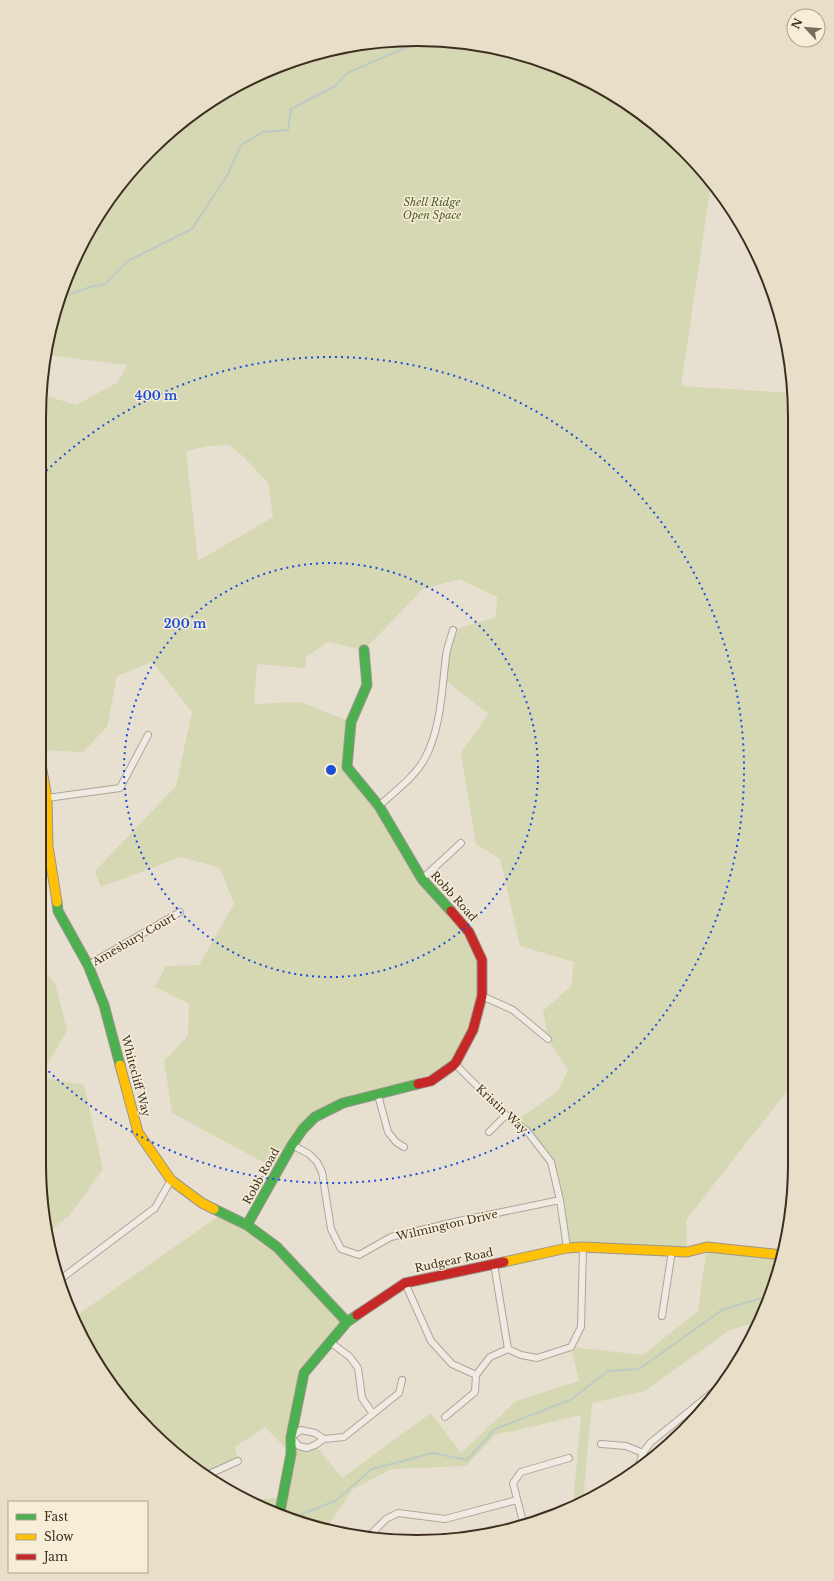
<svg xmlns="http://www.w3.org/2000/svg" width="834" height="1581" font-family="'Libre Baskerville',serif">
	<style>
		.green { fill: #d6d7b3; fill-rule: evenodd }
		.lines { fill: none; stroke-linecap: round; stroke-linejoin: round }
		.stream { stroke: #bcccc2; stroke-width: 2 }
		.street-casing { stroke: #ada599; stroke-width: 8 }
		.fast-casing { stroke: #9c958a; stroke-width: 11 }
		.slow-casing { stroke: #9c958a; stroke-width: 11 }
		.jam-casing { stroke: #9c958a; stroke-width: 11 }
		.street { stroke: #efebe3; stroke-width: 6 }
		.fast { stroke: #4caf50; stroke-width: 9 }
		.slow { stroke: #ffc107; stroke-width: 9 }
		.jam { stroke: #c62828; stroke-width: 9 }
		.ring { fill: none; stroke: #1d4ed8; stroke-width: 2; stroke-dasharray: 2 4 }
		.labels { text-anchor: middle; stroke-width: 3; stroke-linejoin: round; paint-order: stroke }
		.park-label { font-size: 11px; font-style: italic; fill: #4d5a26; stroke: #f7eed8 }
		.street-label { font-size: 11px; fill: #3d2e20; stroke: #f7eed8 }
		.rim { fill: none; stroke: #3d2e20; stroke-width: 2 }
		.centre { fill: #1d4ed8; stroke: #f7eed8; stroke-width: 2 }
		.ring-label { font-size: 12px; text-anchor: middle; font-weight: bold; fill: #1d4ed8; stroke: #f7eed8; stroke-width: 3; stroke-linejoin: round; paint-order: stroke }
	</style>
	<rect width="100%" height="100%" fill="#e7e0d1"/>
	<!-- green -->
	<path class="green" d="M 442,40 L 515,52 L 584,78 L 666,133 L 711,184 L 681,386 L 792,393 L 794,1082 L 686,1220 L 687,1252 L 567,1248 L 551,1162 L 515,1122 L 558,1091 L 568,1070 L 548,1039 L 543,1011 L 571,986 L 574,962 L 520,946 L 500,859 L 476,844 L 461,753 L 488,714 L 444,679 L 453,630 L 496,617 L 497,597 L 460,579 L 423,589 L 364,650 L 328,642 L 306,657 L 305,668 L 257,664 L 254,704 L 300,702 L 351,722 L 347,767 L 379,806 L 422,879 L 469,932 L 482,961 L 482,996 L 455,1064 L 431,1081 L 428,1075 C 386,1090 336,1090 303,1122 C 290,1135 282,1152 272,1167 L 172,1113 L 164,1061 L 188,1036 L 189,1004 L 155,987 L 166,966 L 199,965 L 234,904 L 220,868 L 181,857 L 101,887 L 95,871 L 176,786 L 192,712 L 152,662 L 117,676 L 107,727 L 83,752 L 39,750 L 40,401 L 50,397 L 76,405 L 118,382 L 127,365 L 46,355 L 52,319 L 78,250 L 117,187 L 168,133 L 228,90 L 296,59 L 368,42 ZM 229,445 L 244,457 L 268,483 L 273,517 L 198,561 L 186,451 L 208,446 Z
		M 39,962 L 56,986 L 67,1031 L 40,1077 L 84,1085 L 103,1169 L 70,1215 L 50,1231 L 39,1164 Z
		M 223,1213 L 277,1247 L 347,1322 L 304,1373 L 291,1437 L 300,1446 L 315,1445 L 342,1478 L 431,1413 L 461,1453 L 516,1401 L 579,1381 L 571,1347 L 643,1355 L 698,1311 L 707,1247 L 783,1255 L 782,1262 L 760,1321 L 728,1331 L 645,1391 L 592,1403 L 583,1500 L 573,1506 L 581,1415 L 495,1435 L 466,1466 L 392,1469 L 353,1489 L 325,1530 L 319,1529 L 254,1500 L 283,1497 L 291,1454 L 265,1427 L 235,1447 L 238,1461 L 205,1476 L 117,1394 L 76,1316 Z"/>
	<g class="lines">
		<!-- stream -->
		<path class="stream" d="M 60,298 L 90,287 L 105,284 L 128,261 L 192,229 L 228,174 L 241,145 L 263,132 L 288,130 L 291,109 L 335,86 L 347,73 L 423,40
			M 302,1514 L 335,1501 L 372,1469 L 433,1453 L 467,1460 L 495,1429 L 570,1400 L 608,1371 L 639,1369 L 722,1310 L 769,1296"/>
		<defs>
			<path id="street" d="M 47,798 L 120,788 L 148,735
				M 379,806 C 395,791 415,777 425,758 C 441,729 442,688 446,656 C 447,647 451,638 453,630
				M 39,848 L 48,846
				M 422,879 L 461,843
				M 88,965 L 180,912
				M 482,996 L 513,1010 L 548,1039
				M 455,1064 L 506,1115 L 527,1131 L 551,1162 L 560,1200 L 567,1248
				M 378,1095 L 388,1132 L 396,1142 L 404,1147
				M 489,1132 L 506,1115
				M 292,1145 L 309,1154 L 317,1162 L 322,1172 L 331,1229 L 341,1249 L 359,1255 L 391,1237 L 463,1220 L 560,1200
				M 494,1264 L 508,1349
				M 58,1281 L 155,1208 L 171,1180
				M 405,1283 L 431,1341 L 452,1364 L 476,1375
				M 662,1316 L 672,1251
				M 330,1342 L 350,1357 L 358,1368 L 362,1398 L 373,1414
				M 445,1417 L 475,1392 L 476,1375 L 490,1357 L 508,1349 L 521,1355 L 537,1358 L 571,1347 L 581,1327 L 583,1247
				M 324,1439 L 315,1433 L 301,1430 L 291,1437 L 299,1446 L 307,1448 L 315,1445 L 324,1439 L 344,1437 L 399,1393 L 402,1380
				M 601,1444 L 626,1446 L 643,1453
				M 639,1465 L 643,1453 L 650,1443 L 724,1383
				M 205,1476 L 238,1461
				M 523,1522 L 513,1483 L 521,1472 L 569,1458
				M 371,1534 L 386,1519 L 398,1513 L 445,1519 L 517,1500"/>
			<path id="fast" d="M 364,650 L 367,685 L 351,722 L 347,767 L 379,806 L 422,879 L 451,911
				M 57,902 L 58,911 L 88,965 L 104,1005 L 120,1065
				M 214,1209 L 247,1225 L 277,1247 L 347,1322
				M 247,1225 L 292,1145 L 303,1129 L 315,1117 L 343,1103 L 418,1084
				M 280,1511 L 291,1454 L 291,1437 L 304,1373 L 347,1322 L 357,1315"/>
			<path id="slow" d="M 39,753 L 47,798 L 48,846 L 57,902
				M 120,1065 L 138,1132 L 171,1180 L 202,1203 L 214,1209
				M 504,1262 L 567,1248 L 583,1247 L 687,1252 L 707,1247 L 783,1255"/>
			<path id="jam" d="M 418,1084 L 431,1081 L 455,1064 L 473,1030 L 482,996 L 482,960 L 469,932 L 451,911
				M 357,1315 L 405,1283 L 504,1262"/>
		</defs>
		<!-- street casing -->
		<use href="#street" class="street-casing"/>
		<!-- fast casing -->
		<use href="#fast" class="fast-casing"/>
		<!-- slow casing -->
		<use href="#slow" class="slow-casing"/>
		<!-- jam casing -->
		<use href="#jam" class="jam-casing"/>
		<!-- street -->
		<use href="#street" class="street"/>
		<!-- fast -->
		<use href="#fast" class="fast"/>
		<!-- slow -->
		<use href="#slow" class="slow"/>
		<!-- jam -->
		<use href="#jam" class="jam"/>
	</g>
	<!-- distance rings -->
	<g class="ring">
		<circle cx="331" cy="770" r="207"/>
		<path d="M42 475A413 413 0 1 1 42 1065"/>
	</g>
	<g class="labels">
		<!-- park labels -->
		<g class="park-label">
			<text x="432" y="206">Shell Ridge<tspan x="432" dy="13">Open Space</tspan></text>
		</g>
		<!-- street labels -->
		<g class="street-label">
			<text transform="translate(454 896) rotate(48)" y="4">Robb Road</text>
			<text transform="translate(134 939) rotate(-30)" y="4">Amesbury Court</text>
			<text transform="translate(136 1076) rotate(75)" y="4">Whitecliff Way</text>
			<text transform="translate(502 1109) rotate(43)" y="4">Kristin Way</text>
			<text transform="translate(261 1176) rotate(-61)" y="4">Robb Road</text>
			<text transform="translate(447 1225) rotate(-13)" y="4">Wilmington Drive</text>
			<text transform="translate(454 1260) rotate(-12)" y="4">Rudgear Road</text>
		</g>
	</g>
	<!-- crop -->
	<path d="M0 0H834V1581H0ZM417 46H417A371 371 0 0 1 788 417V1164A371 371 0 0 1 417 1535H417A371 371 0 0 1 46 1164V417A371 371 0 0 1 417 46Z" fill="#e8dfc9" fill-rule="evenodd"/>
	<path class="rim" d="M417 46H417A371 371 0 0 1 788 417V1164A371 371 0 0 1 417 1535H417A371 371 0 0 1 46 1164V417A371 371 0 0 1 417 46Z"/>
	<circle cx="331" cy="770" r="6" class="centre"/>
	<g class="ring-label">
		<text x="156" y="400">400 m</text>
		<text x="185" y="628">200 m</text>
	</g>
	<!-- legend -->
	<rect x="8" y="1501" width="140" height="72" fill="#f7eed8" stroke="#ada18e"/>
	<rect x="16" y="1514" width="20" height="6" fill="#4caf50" stroke="#ada18e"/>
	<text x="44" y="1521" font-size="12" fill="#3d2e20">Fast</text>
	<rect x="16" y="1534" width="20" height="6" fill="#ffc107" stroke="#ada18e"/>
	<text x="44" y="1541" font-size="12" fill="#3d2e20">Slow</text>
	<rect x="16" y="1554" width="20" height="6" fill="#c62828" stroke="#ada18e"/>
	<text x="44" y="1561" font-size="12" fill="#3d2e20">Jam</text>
	<!-- north arrow -->
	<g transform="translate(806 28) rotate(296)"><circle r="19" fill="#f7eed8" stroke="#ada18e"/>
	<path d="M0-3L7 15L0 10L-7 15Z" fill="#786c5e"/>
	<text y="-6" font-size="11" font-weight="bold" text-anchor="middle" fill="#3d2e20">N</text>
	</g>
</svg>
